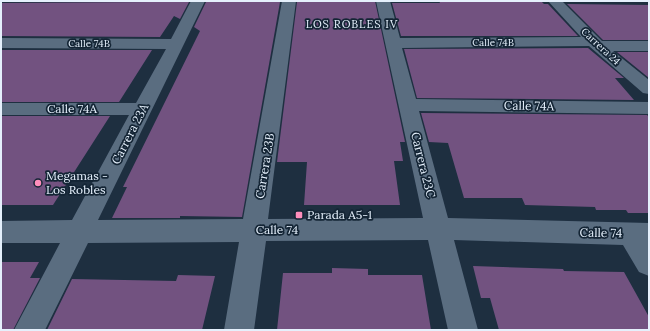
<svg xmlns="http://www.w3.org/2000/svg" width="650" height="331" font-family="Lora,serif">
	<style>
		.building { fill: #725280 }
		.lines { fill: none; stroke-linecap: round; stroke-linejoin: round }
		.street { fill: #5a6d80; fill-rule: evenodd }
		.poi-dot { fill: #fe8ebc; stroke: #142535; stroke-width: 1.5 }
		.labels { text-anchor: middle; stroke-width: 3.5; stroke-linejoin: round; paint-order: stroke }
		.far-street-label { font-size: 10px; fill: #e5f0fc; stroke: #142535 }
		.far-neighbourhood-label { font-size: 11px; letter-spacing: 1px; fill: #e5f0fc; stroke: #142535 }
		.street-label { font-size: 12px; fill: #e5f0fc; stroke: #142535 }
		.poi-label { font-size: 12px; fill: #e5f0fc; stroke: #142535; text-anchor: start }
	</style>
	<rect width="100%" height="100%" fill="#1e2f40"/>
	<!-- building -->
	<path class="building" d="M 246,1 L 280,2 L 242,217 L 180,216 L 180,218 L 112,218 L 127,187 L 123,187 L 200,31 L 194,27 L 206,2 Z
		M 307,1 L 375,1 L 405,142 L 400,142 L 403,161 L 394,161 L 400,205 L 304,205 L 307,162 L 277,162 L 297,2 Z
		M 439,1 L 541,1 L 544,4 L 548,4 L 578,36 L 401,36 L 392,3 L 440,3 Z
		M 149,2 L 189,2 L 180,19 L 174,16 L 160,37 L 1,36 L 1,3 Z
		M 567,4 L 649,5 L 649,40 L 603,40 Z
		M 588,48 L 624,78 L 615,78 L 634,100 L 417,98 L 404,49 Z
		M 1,50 L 152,50 L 119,102 L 1,102 Z
		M 617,52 L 649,52 L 649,78 Z
		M 421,113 L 647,115 L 649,117 L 649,213 L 628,213 L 626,210 L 596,210 L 595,207 L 525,205 L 522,198 L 464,198 L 448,143 L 429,142 Z
		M 1,116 L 110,116 L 53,205 L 1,205 Z
		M 1,262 L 39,262 L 30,278 L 40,278 L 13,330 L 1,330 Z
		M 473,266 L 563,269 L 564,271 L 624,272 L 649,317 L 649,330 L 499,330 L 490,298 L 481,298 Z
		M 332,268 L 368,269 L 368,275 L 422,275 L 431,330 L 277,330 L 283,273 L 332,273 Z
		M 178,275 L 215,276 L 202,330 L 47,330 L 72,279 L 176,281 Z"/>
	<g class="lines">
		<!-- street -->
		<path class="street" d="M 191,1 L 205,1 L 98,220 L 243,219 L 282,1 L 296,1 L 268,219 L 423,218 L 376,1 L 390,1 L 400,38 L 581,37 L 548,1 L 562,1 L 602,41 L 649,41 L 649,51 L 613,51 L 649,80 L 649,94 L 643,93 L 589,46 L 402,48 L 416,99 L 649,102 L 649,114 L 419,111 L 448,218 L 649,223 L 649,276 L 639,272 L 623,245 L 454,240 L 478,330 L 448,330 L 428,240 L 266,241 L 254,330 L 224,330 L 239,242 L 88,243 L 45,330 L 14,330 L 60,243 L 1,243 L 1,221 L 72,220 L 129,115 L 1,115 L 1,103 L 136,103 L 166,49 L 1,48 L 1,38 L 171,39 Z"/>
	</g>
	<!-- markers -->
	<g class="poi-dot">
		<circle cx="38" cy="183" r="4"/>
		<rect x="295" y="211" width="8" height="8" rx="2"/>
	</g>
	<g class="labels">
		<!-- far-street labels -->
		<g class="far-street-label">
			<text x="493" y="46">Calle 74B</text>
			<text x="89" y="47">Calle 74B</text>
			<text transform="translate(601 46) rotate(43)" y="4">Carrera 24</text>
		</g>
		<!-- far-neighbourhood labels -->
		<g class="far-neighbourhood-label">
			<text x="352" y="28">LOS ROBLES IV</text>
		</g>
		<!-- street labels -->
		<g class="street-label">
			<text transform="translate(529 106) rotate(1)" y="4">Calle 74A</text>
			<text x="72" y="113">Calle 74A</text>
			<text transform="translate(130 134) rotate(-63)" y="4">Carrera 23A</text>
			<text transform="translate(423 165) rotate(76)" y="4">Carrera 23C</text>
			<text transform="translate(265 166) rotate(-81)" y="4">Carrera 23B</text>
			<text x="277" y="234">Calle 74</text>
			<text transform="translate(601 233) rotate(1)" y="4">Calle 74</text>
		</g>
		<!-- poi labels -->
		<g class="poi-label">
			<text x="46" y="180">Megamas -<tspan x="46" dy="14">Los Robles</tspan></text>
			<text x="307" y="219">Parada A5-1</text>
		</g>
	</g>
	<!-- border -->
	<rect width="650" height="331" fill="none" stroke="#e5f0fc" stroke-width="4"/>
</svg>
